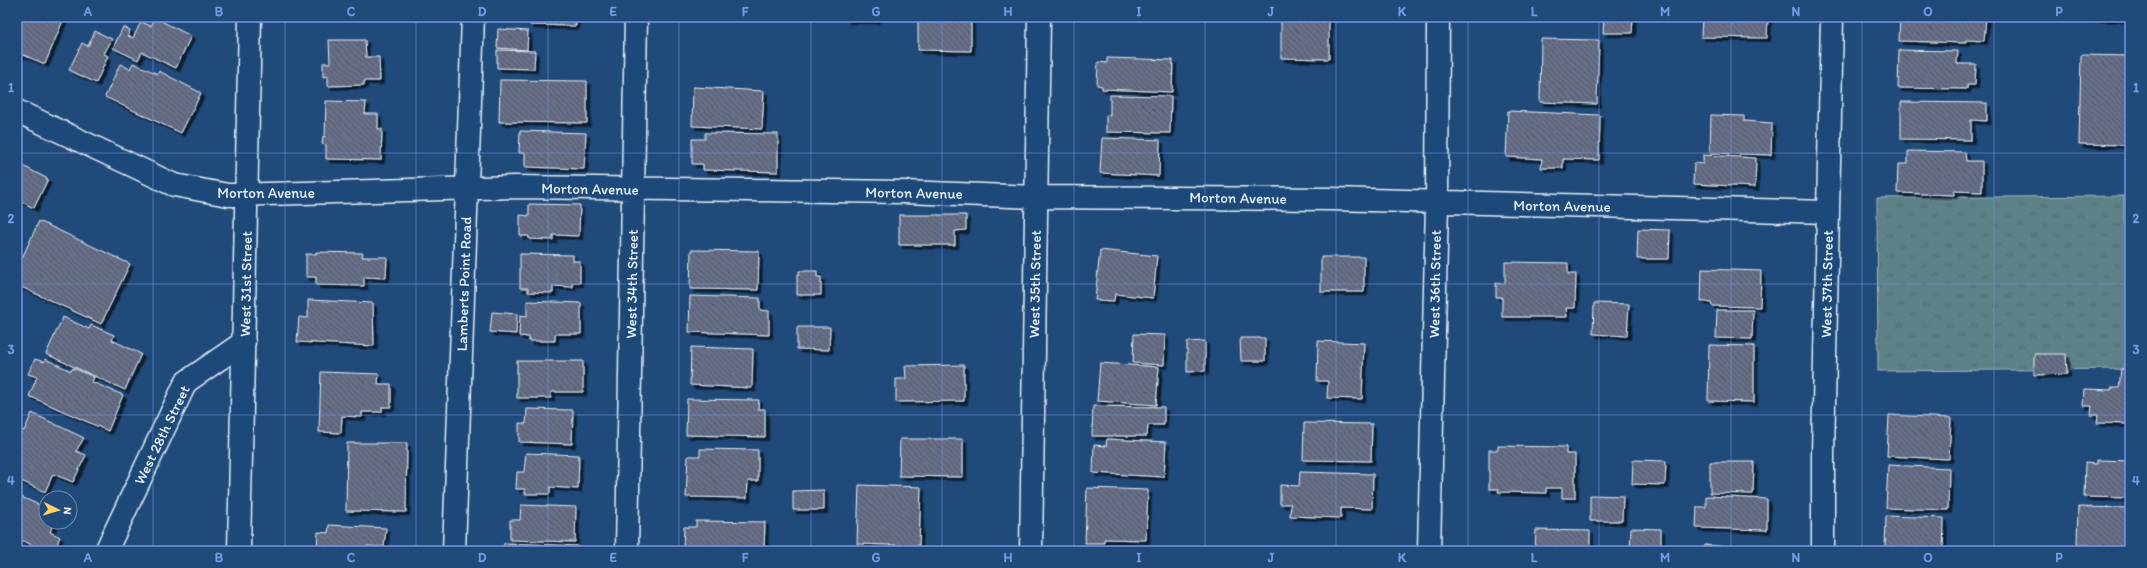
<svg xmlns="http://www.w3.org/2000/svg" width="2147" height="568" font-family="Itim,sans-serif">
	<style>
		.park { fill: url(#park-tufts); stroke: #a2b9c0 }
		.building { fill: url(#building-back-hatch); stroke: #e8f1f8; filter: url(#shadow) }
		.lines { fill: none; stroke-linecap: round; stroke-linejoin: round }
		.street-casing { stroke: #e8f1f8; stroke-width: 25 }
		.street { stroke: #1f4a7a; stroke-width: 22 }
		.grid { fill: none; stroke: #7897e6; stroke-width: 1; stroke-opacity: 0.55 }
		.labels { text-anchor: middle; stroke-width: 4; stroke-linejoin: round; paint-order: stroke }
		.street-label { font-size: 15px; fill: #e8f1f8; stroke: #1f4a7a }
		.neatline { fill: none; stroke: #7897e6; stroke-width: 1.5 }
		.grid-label { font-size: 13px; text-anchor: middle; font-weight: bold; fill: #7897e6 }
	</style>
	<defs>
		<pattern id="park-tufts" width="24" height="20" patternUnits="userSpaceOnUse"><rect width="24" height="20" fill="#5c8187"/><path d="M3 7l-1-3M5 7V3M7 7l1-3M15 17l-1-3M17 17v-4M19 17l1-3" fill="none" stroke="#536a6f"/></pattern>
		<pattern id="building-back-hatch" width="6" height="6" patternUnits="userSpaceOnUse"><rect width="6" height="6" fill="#666e88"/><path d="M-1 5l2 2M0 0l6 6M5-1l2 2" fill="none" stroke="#545966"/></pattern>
		<filter id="shadow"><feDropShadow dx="3.5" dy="3.5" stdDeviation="0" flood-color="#0009"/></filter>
	</defs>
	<rect width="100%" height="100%" fill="#1f4a7a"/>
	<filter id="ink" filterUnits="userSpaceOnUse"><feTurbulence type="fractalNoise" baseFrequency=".025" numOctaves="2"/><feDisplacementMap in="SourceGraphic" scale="8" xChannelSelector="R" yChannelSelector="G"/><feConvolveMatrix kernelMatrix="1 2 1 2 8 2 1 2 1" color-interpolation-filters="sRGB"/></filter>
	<g filter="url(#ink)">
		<!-- park -->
		<path class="park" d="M 2124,196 L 2124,223 L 2130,223 L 2130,369 L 1878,371 L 1877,198 Z"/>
		<!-- building -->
		<path class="building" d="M 17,17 L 64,18 L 45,64 L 21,54 L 20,57 L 17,55 Z
			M 530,17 L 576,17 L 576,26 L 530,25 Z
			M 846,17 L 876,17 L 876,20 L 846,20 Z
			M 918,17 L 971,17 L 971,51 L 918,50 Z
			M 1281,17 L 1329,17 L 1329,59 L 1281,58 Z
			M 1604,17 L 1633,17 L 1632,33 L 1603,33 Z
			M 1702,17 L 1768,17 L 1767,38 L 1701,37 Z
			M 1900,17 L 1986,17 L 1984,41 L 1966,40 L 1966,43 L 1899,41 Z
			M 2089,17 L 2130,17 L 2130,19 L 2089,18 Z
			M 155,18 L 191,36 L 176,68 L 142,52 L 138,60 L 113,48 L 123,27 L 130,30 L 128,36 L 133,38 L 141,22 L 151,26 Z
			M 498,29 L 528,31 L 527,50 L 497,48 Z
			M 95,31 L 112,39 L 104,54 L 108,56 L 96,83 L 69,70 L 82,43 L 88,46 Z
			M 1541,39 L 1599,40 L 1597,104 L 1540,102 Z
			M 329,40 L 365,40 L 366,57 L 379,57 L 380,81 L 364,81 L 364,85 L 328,86 L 328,76 L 323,77 L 323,63 L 330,63 Z
			M 497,50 L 535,51 L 534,69 L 497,68 Z
			M 1899,50 L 1958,51 L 1957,64 L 1976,64 L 1975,85 L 1967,85 L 1967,89 L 1898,88 Z
			M 2081,55 L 2130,56 L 2130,145 L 2079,144 Z
			M 1107,58 L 1173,60 L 1172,92 L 1102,89 L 1102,86 L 1097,85 L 1098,62 L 1107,63 Z
			M 133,63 L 158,74 L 159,71 L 201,93 L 181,133 L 105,97 L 120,64 L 130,69 Z
			M 500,80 L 587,81 L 587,123 L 499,122 Z
			M 693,87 L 764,91 L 762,129 L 692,126 Z
			M 1110,95 L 1171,96 L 1170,133 L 1106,132 L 1106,115 L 1110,116 Z
			M 326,101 L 366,102 L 365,114 L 378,114 L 378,129 L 382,129 L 381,160 L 326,159 L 326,145 L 322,144 L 323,136 L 325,137 Z
			M 1901,102 L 1987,103 L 1987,121 L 1971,120 L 1971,140 L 1901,139 Z
			M 1508,111 L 1600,115 L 1599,160 L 1563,159 L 1563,168 L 1541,168 L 1542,159 L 1506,157 Z
			M 1711,115 L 1744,116 L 1744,121 L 1772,123 L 1771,155 L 1710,153 Z
			M 520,131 L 586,133 L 584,169 L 525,167 L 525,153 L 519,153 Z
			M 705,133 L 778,134 L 778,172 L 703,170 L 703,164 L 692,164 L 692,139 L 705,139 Z
			M 1102,138 L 1160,140 L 1159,176 L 1100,173 Z
			M 1908,151 L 1965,152 L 1966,161 L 1982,161 L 1982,192 L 1954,191 L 1954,195 L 1897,193 L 1898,164 L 1908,164 Z
			M 1703,155 L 1756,158 L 1755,187 L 1693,184 L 1694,163 L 1703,164 Z
			M 21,165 L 48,179 L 34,208 L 17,200 L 17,173 Z
			M 529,204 L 580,205 L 579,236 L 553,235 L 553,240 L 529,239 L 529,236 L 520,236 L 520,215 L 529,216 Z
			M 899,215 L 966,215 L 966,230 L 955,231 L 955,245 L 899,245 Z
			M 39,221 L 130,264 L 101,324 L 17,285 L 17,269 Z
			M 1638,229 L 1670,230 L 1669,259 L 1637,259 Z
			M 691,250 L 759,251 L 758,290 L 690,289 Z
			M 1100,250 L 1157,256 L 1153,298 L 1115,294 L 1114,301 L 1095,300 Z
			M 316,252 L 363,253 L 362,257 L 387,257 L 386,278 L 364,277 L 364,286 L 316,285 L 316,277 L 306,277 L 306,254 L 316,254 Z
			M 520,254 L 573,255 L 573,261 L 580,261 L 580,283 L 572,283 L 573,287 L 553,286 L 553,293 L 528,292 L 528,288 L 520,288 Z
			M 1321,257 L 1364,257 L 1364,292 L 1321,292 Z
			M 1505,262 L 1568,263 L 1568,274 L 1576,274 L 1575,308 L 1566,308 L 1567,317 L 1502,317 L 1502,297 L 1496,297 L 1496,283 L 1505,284 Z
			M 1702,269 L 1761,271 L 1760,307 L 1712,306 L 1711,303 L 1701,301 Z
			M 799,271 L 817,271 L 817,277 L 821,277 L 821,295 L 797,295 L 797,275 L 799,275 Z
			M 690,296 L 760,298 L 760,310 L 769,311 L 769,335 L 689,332 Z
			M 308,300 L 373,303 L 374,346 L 297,342 L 299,317 L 308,318 Z
			M 527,301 L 581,303 L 581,334 L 555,334 L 555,341 L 529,341 L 529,337 L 519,336 L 520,315 L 527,316 Z
			M 1594,303 L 1629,304 L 1627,336 L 1593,334 Z
			M 1717,310 L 1753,310 L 1752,339 L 1716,338 Z
			M 492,312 L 517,314 L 516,334 L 490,332 Z
			M 63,317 L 89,329 L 91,325 L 114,335 L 112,340 L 141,354 L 125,390 L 46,354 Z
			M 797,327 L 830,327 L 829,350 L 797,349 Z
			M 1134,334 L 1165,335 L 1164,365 L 1133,363 Z
			M 1240,338 L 1265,338 L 1265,361 L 1241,361 Z
			M 1205,341 L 1205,371 L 1187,372 L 1187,342 Z
			M 1318,341 L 1364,343 L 1362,399 L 1327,398 L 1328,381 L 1317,381 Z
			M 1709,345 L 1754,346 L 1754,402 L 1708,401 Z
			M 691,347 L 753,349 L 752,388 L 690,385 Z
			M 2034,354 L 2066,354 L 2067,374 L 2034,375 Z
			M 35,359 L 44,362 L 45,359 L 71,371 L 73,368 L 94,377 L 92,382 L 123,395 L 108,431 L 29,396 L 37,377 L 28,374 Z
			M 517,361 L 583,361 L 583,392 L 551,392 L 551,398 L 517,398 Z
			M 1100,363 L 1159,367 L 1156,405 L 1097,401 Z
			M 964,365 L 964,401 L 896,402 L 896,379 L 906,379 L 905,366 Z
			M 2121,369 L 2130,369 L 2130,424 L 2097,423 L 2098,415 L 2091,415 L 2092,406 L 2083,406 L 2084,389 L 2111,390 L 2111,388 L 2119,388 Z
			M 321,372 L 379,374 L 378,384 L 391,384 L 391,407 L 382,407 L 382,412 L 362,412 L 362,417 L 342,416 L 341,433 L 319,432 Z
			M 687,399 L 759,400 L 758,409 L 765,409 L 765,437 L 686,435 Z
			M 1093,406 L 1164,407 L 1164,425 L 1148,425 L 1147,436 L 1092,436 Z
			M 527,409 L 573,410 L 572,444 L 519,442 L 519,423 L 526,424 Z
			M 32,413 L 84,438 L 76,451 L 86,455 L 73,482 L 53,474 L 45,492 L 17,479 L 17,429 L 24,431 Z
			M 1889,415 L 1951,418 L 1949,459 L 1887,456 Z
			M 1304,423 L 1372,424 L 1371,461 L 1303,460 Z
			M 900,439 L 963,439 L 963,477 L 899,476 Z
			M 1107,439 L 1166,442 L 1164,477 L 1093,473 L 1094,445 L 1106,446 Z
			M 347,443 L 407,443 L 406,512 L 346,511 Z
			M 1498,446 L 1566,447 L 1566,454 L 1575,454 L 1575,498 L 1562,498 L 1562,488 L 1546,488 L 1546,493 L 1498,492 L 1499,489 L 1489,489 L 1489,450 L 1498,450 Z
			M 700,449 L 758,450 L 758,481 L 748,481 L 747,498 L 686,497 L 688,456 L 700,456 Z
			M 526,453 L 579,455 L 578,489 L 550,487 L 550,494 L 525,494 L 525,489 L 516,489 L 517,472 L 524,472 Z
			M 1633,460 L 1666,461 L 1665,485 L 1632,484 Z
			M 2097,460 L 2130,461 L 2130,498 L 2084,497 L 2085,463 L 2097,464 Z
			M 1710,462 L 1754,462 L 1753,494 L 1710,493 Z
			M 1888,465 L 1949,468 L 1948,510 L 1886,508 Z
			M 1300,472 L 1373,474 L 1372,509 L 1341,508 L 1341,518 L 1290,516 L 1291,504 L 1280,504 L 1280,485 L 1299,486 Z
			M 859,485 L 921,487 L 919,546 L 857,544 Z
			M 1087,488 L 1148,490 L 1146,540 L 1104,539 L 1104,543 L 1085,543 Z
			M 824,490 L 824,510 L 793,510 L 793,491 Z
			M 1590,495 L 1623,496 L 1622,521 L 1590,521 Z
			M 19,496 L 46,508 L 46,522 L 54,522 L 50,532 L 60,537 L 54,551 L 40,551 L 32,548 L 34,546 L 17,538 L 17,501 Z
			M 1706,496 L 1767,499 L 1767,530 L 1696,528 L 1697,507 L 1706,507 Z
			M 521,505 L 576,507 L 575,542 L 510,540 L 510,520 L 520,520 Z
			M 2078,507 L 2130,508 L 2130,551 L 2089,551 L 2090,545 L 2077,545 Z
			M 1886,516 L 1944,518 L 1943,551 L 1885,551 Z
			M 696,521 L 765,522 L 764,551 L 683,551 L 684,527 L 696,527 Z
			M 329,525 L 386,528 L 384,547 L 367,546 L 366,551 L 317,551 L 318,532 L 328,533 Z
			M 1631,528 L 1661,529 L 1661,551 L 1630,551 Z
			M 1536,530 L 1590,531 L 1590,551 L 1535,551 Z
			M 504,543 L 578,546 L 578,551 L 504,551 Z
			M 1705,545 L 1759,549 L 1759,551 L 1704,551 Z"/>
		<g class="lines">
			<defs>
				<path id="street" d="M 17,111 L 174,185 L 228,195 L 515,187 L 904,192 L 1036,197 L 1331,199 L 1828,212
					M 106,551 L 186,382 L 244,342
					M 239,551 L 250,17
					M 454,551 L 473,17
					M 627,551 L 636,17
					M 1031,551 L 1039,17
					M 1429,551 L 1437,203 L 1438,17
					M 1823,551 L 1823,454 L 1832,17"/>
			</defs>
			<!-- street casing -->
			<use href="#street" class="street-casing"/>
			<!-- street -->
			<use href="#street" class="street"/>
		</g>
	</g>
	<!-- grid -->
	<path class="grid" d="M 153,17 L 153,551M 285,17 L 285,551M 416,17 L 416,551M 548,17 L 548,551M 679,17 L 679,551M 811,17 L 811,551M 942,17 L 942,551M 1074,17 L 1074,551M 1205,17 L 1205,551M 1336,17 L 1336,551M 1468,17 L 1468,551M 1599,17 L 1599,551M 1731,17 L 1731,551M 1862,17 L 1862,551M 1994,17 L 1994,551M 17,153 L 2130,153M 17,284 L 2130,284M 17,415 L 2130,415"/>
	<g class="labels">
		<!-- street labels -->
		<g class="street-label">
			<text transform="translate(590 189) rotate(1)" y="5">Morton Avenue</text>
			<text x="266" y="198">Morton Avenue</text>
			<text transform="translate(914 193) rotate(1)" y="5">Morton Avenue</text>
			<text transform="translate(1238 198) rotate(1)" y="5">Morton Avenue</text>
			<text transform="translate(1562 206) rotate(1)" y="5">Morton Avenue</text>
			<text transform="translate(246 284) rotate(-89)" y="5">West 31st Street</text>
			<text transform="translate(464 284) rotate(-88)" y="5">Lamberts Point Road</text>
			<text transform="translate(632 284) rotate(-89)" y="5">West 34th Street</text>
			<text transform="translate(1035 284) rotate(-89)" y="5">West 35th Street</text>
			<text transform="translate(1435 284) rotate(-89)" y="5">West 36th Street</text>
			<text transform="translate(1827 284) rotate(-89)" y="5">West 37th Street</text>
			<text transform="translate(162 435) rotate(-64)" y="5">West 28th Street</text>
		</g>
	</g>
	<!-- margin -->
	<rect width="2147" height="568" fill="none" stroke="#1f4a7a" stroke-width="44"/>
	<!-- north arrow -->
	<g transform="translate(58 510) rotate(95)"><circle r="19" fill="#1f4a7a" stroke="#6f8dac"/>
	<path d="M0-3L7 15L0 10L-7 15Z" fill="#ffd166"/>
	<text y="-6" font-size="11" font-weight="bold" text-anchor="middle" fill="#e8f1f8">N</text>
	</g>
	<rect x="22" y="22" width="2103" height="524" class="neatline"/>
	<g class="grid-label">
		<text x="88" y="16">A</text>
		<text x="219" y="16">B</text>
		<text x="351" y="16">C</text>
		<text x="482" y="16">D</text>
		<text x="613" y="16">E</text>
		<text x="745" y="16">F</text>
		<text x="876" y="16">G</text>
		<text x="1008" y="16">H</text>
		<text x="1139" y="16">I</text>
		<text x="1271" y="16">J</text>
		<text x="1402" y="16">K</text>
		<text x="1534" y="16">L</text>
		<text x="1665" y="16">M</text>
		<text x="1796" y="16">N</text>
		<text x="1928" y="16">O</text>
		<text x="2059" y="16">P</text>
		<text x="11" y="92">1</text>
		<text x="2136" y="92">1</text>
		<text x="11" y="223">2</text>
		<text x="2136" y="223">2</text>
		<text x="11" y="354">3</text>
		<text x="2136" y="354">3</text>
		<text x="11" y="485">4</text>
		<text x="2136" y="485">4</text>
		<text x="88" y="562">A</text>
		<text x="219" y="562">B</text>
		<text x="351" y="562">C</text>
		<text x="482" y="562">D</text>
		<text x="613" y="562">E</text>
		<text x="745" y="562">F</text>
		<text x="876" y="562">G</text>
		<text x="1008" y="562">H</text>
		<text x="1139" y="562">I</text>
		<text x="1271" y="562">J</text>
		<text x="1402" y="562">K</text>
		<text x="1534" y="562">L</text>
		<text x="1665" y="562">M</text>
		<text x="1796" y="562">N</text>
		<text x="1928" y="562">O</text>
		<text x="2059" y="562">P</text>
	</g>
</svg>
